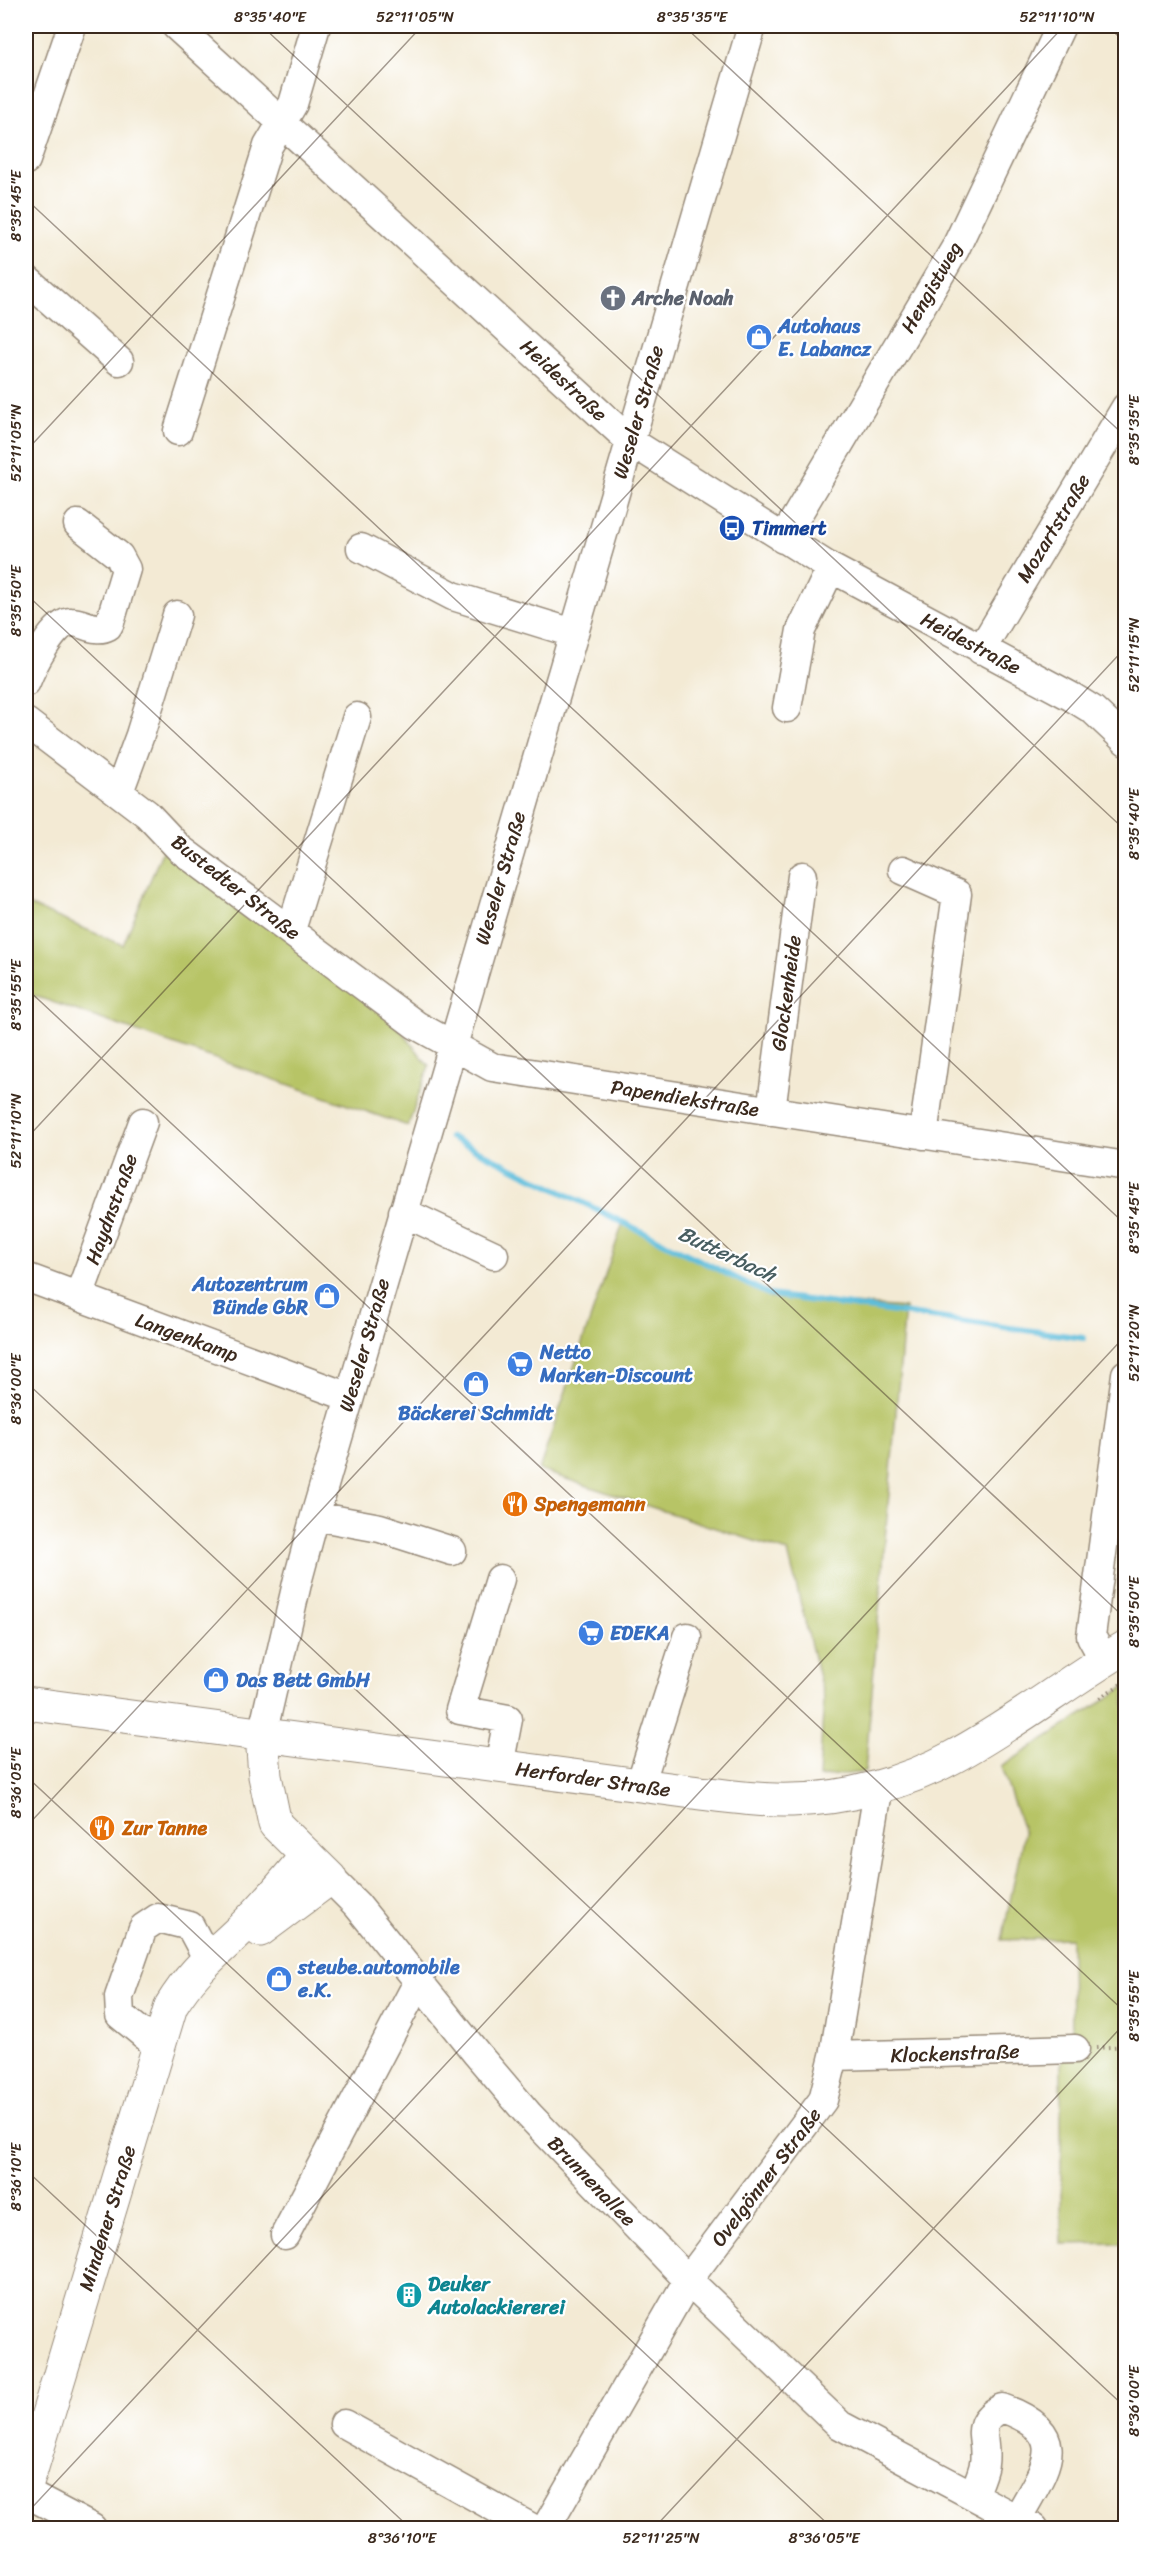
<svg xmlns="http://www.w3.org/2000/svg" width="1151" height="2554" font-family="Sriracha,sans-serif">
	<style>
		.green { fill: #b7c466; stroke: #797742; stroke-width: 1.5 }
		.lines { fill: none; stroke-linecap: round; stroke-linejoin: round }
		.stream { stroke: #5dbddb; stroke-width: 6 }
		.minor-casing { stroke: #978a79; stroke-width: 31 }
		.major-casing { stroke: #978a79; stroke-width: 35 }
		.path { stroke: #978a79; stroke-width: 4; stroke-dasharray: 1.5 4.5; stroke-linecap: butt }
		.minor { stroke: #fff; stroke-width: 28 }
		.major { stroke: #fff; stroke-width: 33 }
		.ticks { fill: none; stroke: #3b2a1e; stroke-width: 1.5; stroke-opacity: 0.45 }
		.labels { text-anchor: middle; stroke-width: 4.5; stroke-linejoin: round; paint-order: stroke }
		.street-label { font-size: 20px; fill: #3b2a1e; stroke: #fff }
		.worship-label { font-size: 20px; font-weight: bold; fill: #5b616d; stroke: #fff; text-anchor: start }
		.shop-label { font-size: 20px; font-weight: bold; fill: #366cbe; stroke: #fff; text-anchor: start }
		.transit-label { font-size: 20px; font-weight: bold; fill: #164399; stroke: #fff; text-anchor: start }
		.food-label { font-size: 20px; font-weight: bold; fill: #c56008; stroke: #fff; text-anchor: start }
		.culture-label { font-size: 20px; font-weight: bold; fill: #0d838f; stroke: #fff; text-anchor: start }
		.water-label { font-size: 21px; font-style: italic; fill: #475d60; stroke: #fff }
		.neatline { fill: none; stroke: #3b2a1e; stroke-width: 2 }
		.ticks-label { font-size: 15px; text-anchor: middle; fill: #3b2a1e }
	</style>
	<rect width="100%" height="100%" fill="#fff"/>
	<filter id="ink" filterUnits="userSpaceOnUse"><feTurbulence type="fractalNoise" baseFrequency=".0167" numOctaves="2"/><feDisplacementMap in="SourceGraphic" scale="12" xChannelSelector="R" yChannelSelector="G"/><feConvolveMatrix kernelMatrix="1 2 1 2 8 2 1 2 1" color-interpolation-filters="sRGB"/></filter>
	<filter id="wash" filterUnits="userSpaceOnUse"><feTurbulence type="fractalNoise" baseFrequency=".008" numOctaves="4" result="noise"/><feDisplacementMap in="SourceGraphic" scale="24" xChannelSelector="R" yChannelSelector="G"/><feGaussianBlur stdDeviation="1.35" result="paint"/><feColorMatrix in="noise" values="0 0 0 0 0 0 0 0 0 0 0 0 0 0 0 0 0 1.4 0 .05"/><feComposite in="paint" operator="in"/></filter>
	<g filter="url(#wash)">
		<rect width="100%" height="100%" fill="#f3ead4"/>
		<!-- green -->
		<path class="green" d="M 165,845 L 392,1019 L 429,1066 L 408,1126 L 26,993 L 26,904 L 123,945 Z
			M 623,1223 L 771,1298 L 905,1308 L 865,1772 L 819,1777 L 824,1698 L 788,1552 L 539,1470 Z
			M 1125,1687 L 1125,2243 L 1061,2244 L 1061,2065 L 1072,2038 L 1071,1938 L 1002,1940 L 1024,1833 L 1001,1767 Z"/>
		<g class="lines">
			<!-- stream -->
			<path class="stream" d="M 450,1137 L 770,1295 L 1084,1338"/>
		</g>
	</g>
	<g filter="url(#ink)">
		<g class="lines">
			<defs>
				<path id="minor" d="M 176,26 L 630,441 L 831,568 L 1072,697 L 1093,710 L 1126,741
					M 26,160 L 72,26
					M 26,279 L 119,361
					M 178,431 L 268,146 L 293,104 L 316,26
					M 783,539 L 955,249 L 1061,26
					M 361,548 L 453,596 L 573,633
					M 981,650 L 1126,407
					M 26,682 C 31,669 54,621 71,622 C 84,622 95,633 108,626 L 110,622 L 126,569 L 119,556 L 78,524
					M 787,708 L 801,630 L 831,568
					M 26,722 L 147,814 L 180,849 L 416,1025 L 492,1067 L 1126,1166
					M 119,792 L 140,735 L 177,615
					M 903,870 L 957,894 L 923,1135
					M 291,930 L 357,717
					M 771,1111 L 802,876
					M 403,1212 L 494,1255
					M 26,1277 L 349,1397
					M 79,1296 L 143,1122
					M 315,1516 L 380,1528 L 452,1551
					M 1104,1660 L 1091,1636 L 1126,1374
					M 262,1735 L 298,1579 L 315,1516 L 752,26
					M 499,1766 L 508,1719 L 460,1710 L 500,1579
					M 640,1785 L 687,1637
					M 330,1878 L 357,1905 L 477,2054 L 529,2115 L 688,2280 L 840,2425 L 1034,2528
					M 159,2047 L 120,2015 L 119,1997 L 143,1928 L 158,1918 L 190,1926 L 207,1958
					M 834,2056 L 1075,2049
					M 285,2235 L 418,1982
					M 344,2424 L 532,2528
					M 26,2493 L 92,2528
					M 973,2495 C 977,2485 982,2475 984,2464 C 988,2437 971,2424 1002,2408 C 1076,2434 1044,2469 1017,2519
					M 546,2528 L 688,2280 L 823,2100 L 834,2056 L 879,1785"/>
				<path id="major" d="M 26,1703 L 692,1792 C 725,1796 758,1801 792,1800 C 845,1799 906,1783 953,1757 C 1013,1725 1067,1682 1126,1647
					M 260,1930 L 330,1878 L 275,1824 L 265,1776 L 262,1735
					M 26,2487 L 171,2006 C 193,1970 213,1956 242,1928 C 266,1905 286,1881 307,1855"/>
			</defs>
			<!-- minor casing -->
			<use href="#minor" class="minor-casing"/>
			<!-- major casing -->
			<use href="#major" class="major-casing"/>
			<!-- path -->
			<path class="path" d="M 1099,1698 L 1126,1681
				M 1096,2048 L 1126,2046"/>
			<!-- minor -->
			<use href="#minor" class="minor"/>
			<!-- major -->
			<use href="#major" class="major"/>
		</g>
	</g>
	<!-- ticks -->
	<path class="ticks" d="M 262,26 L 1126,831M 684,26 L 1126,437M 1107,26 L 1126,43M 26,199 L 1126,1225M 26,451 L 422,26M 26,594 L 1126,1619M 26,988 L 1126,2013M 26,1139 L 1064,26M 26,1382 L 1126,2408M 26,1776 L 832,2528M 26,1827 L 1126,647M 26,2170 L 410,2528M 26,2514 L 1126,1335M 654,2528 L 1126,2022"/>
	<!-- icons -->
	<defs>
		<symbol id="church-disc" viewBox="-11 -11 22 22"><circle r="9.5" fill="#6b7280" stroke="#fff"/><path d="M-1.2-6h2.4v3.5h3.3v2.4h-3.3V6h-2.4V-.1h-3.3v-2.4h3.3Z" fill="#fff"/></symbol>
		<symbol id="shop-disc" viewBox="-11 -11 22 22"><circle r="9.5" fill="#3f7fe0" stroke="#fff"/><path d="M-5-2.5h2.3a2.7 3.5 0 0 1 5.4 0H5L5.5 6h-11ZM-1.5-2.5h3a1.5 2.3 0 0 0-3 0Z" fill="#fff"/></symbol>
		<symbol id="bus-disc" viewBox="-11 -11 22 22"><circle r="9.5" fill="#1a4fb4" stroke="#fff"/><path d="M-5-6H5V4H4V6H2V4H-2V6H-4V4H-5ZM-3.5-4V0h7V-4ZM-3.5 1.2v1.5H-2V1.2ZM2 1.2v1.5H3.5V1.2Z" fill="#fff"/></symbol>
		<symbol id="supermarket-disc" viewBox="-11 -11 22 22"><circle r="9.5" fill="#3f7fe0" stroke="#fff"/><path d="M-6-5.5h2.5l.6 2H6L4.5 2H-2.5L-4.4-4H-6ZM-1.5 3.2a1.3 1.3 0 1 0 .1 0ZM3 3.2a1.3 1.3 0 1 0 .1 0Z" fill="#fff"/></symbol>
		<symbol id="restaurant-disc" viewBox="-11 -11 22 22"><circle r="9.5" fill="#e8710a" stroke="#fff"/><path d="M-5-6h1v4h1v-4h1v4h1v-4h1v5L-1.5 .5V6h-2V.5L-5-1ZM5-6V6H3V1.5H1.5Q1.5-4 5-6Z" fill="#fff"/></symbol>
		<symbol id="building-disc" viewBox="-11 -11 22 22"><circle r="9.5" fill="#0f9aa8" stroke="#fff"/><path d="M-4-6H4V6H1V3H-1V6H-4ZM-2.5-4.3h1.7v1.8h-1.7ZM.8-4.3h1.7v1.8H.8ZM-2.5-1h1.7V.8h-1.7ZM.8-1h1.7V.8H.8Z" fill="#fff"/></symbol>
	</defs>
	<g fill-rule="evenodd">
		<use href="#church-disc" x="598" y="283" width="30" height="30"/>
		<use href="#shop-disc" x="744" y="322" width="30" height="30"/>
		<use href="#bus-disc" x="717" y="513" width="30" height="30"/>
		<use href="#shop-disc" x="312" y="1281" width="30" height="30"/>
		<use href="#supermarket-disc" x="505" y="1349" width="30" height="30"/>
		<use href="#shop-disc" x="461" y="1369" width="30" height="30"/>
		<use href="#restaurant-disc" x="500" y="1489" width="30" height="30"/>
		<use href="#supermarket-disc" x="576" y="1618" width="30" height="30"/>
		<use href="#shop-disc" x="201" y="1665" width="30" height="30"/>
		<use href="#restaurant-disc" x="87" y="1813" width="30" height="30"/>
		<use href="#shop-disc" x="264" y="1964" width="30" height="30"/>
		<use href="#building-disc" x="394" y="2280" width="30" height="30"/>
	</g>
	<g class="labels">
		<!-- street labels -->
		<g class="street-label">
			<text transform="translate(931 287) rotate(-60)" y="7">Hengistweg</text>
			<text transform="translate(564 380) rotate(43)" y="7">Heidestraße</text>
			<text transform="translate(638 412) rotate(-74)" y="7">Weseler Straße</text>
			<text transform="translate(1053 528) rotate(-59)" y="7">Mozartstraße</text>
			<text transform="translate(971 643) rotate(28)" y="7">Heidestraße</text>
			<text transform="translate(500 878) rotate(-74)" y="7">Weseler Straße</text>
			<text transform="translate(236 887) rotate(38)" y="7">Bustedter Straße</text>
			<text transform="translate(786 993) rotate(-82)" y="7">Glockenheide</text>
			<text transform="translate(685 1098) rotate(9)" y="7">Papendiekstraße</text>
			<text transform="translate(111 1209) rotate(-70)" y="7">Haydnstraße</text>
			<text transform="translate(187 1337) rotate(20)" y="7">Langenkamp</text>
			<text transform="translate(364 1345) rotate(-74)" y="7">Weseler Straße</text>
			<text transform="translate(593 1779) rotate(8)" y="7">Herforder Straße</text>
			<text transform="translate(955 2053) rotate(-2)" y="7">Klockenstraße</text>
			<text transform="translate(766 2177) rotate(-53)" y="7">Ovelgönner Straße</text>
			<text transform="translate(592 2181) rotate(46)" y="7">Brunnenallee</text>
			<text transform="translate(107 2218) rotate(-73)" y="7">Mindener Straße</text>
		</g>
		<!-- worship labels -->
		<g class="worship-label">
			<text x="632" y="305">Arche Noah</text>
		</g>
		<!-- shop labels -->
		<g class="shop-label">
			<text x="778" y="333">Autohaus<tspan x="778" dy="23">E. Labancz</tspan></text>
			<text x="308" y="1291" text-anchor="end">Autozentrum<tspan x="308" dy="23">Bünde GbR</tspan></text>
			<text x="540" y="1359">Netto<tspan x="540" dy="23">Marken-Discount</tspan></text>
			<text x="476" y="1420" text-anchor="middle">Bäckerei Schmidt</text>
			<text x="610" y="1640">EDEKA</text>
			<text x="236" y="1687">Das Bett GmbH</text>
			<text x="298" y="1974">steube.automobile<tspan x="298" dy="23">e.K.</tspan></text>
		</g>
		<!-- transit labels -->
		<g class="transit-label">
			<text x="752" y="535">Timmert</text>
		</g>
		<!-- food labels -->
		<g class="food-label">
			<text x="534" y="1511">Spengemann</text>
			<text x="122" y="1835">Zur Tanne</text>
		</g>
		<!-- culture labels -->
		<g class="culture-label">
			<text x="428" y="2291">Deuker<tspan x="428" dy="23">Autolackiererei</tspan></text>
		</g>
		<!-- water labels -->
		<g class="water-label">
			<text transform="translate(727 1254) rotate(25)" y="7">Butterbach</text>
		</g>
	</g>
	<!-- margin -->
	<rect width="1151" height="2554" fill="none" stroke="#fff" stroke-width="66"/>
	<rect x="33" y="33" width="1085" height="2488" class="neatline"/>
	<g class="ticks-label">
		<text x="270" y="22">8°35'40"E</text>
		<text x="415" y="22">52°11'05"N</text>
		<text x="692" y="22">8°35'35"E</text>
		<text x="1057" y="22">52°11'10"N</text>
		<text transform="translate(16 206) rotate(-90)" y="5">8°35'45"E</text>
		<text transform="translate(1134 430) rotate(-90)" y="5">8°35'35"E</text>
		<text transform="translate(16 443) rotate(-90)" y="5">52°11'05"N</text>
		<text transform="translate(16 601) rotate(-90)" y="5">8°35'50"E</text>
		<text transform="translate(1134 655) rotate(-90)" y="5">52°11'15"N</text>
		<text transform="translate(1134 824) rotate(-90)" y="5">8°35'40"E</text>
		<text transform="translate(16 995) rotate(-90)" y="5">8°35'55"E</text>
		<text transform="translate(16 1131) rotate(-90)" y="5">52°11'10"N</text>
		<text transform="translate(1134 1218) rotate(-90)" y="5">8°35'45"E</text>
		<text transform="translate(1134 1343) rotate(-90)" y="5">52°11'20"N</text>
		<text transform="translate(16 1389) rotate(-90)" y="5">8°36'00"E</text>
		<text transform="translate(1134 1612) rotate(-90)" y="5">8°35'50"E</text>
		<text transform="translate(16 1783) rotate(-90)" y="5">8°36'05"E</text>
		<text transform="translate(1134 2006) rotate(-90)" y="5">8°35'55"E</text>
		<text transform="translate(16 2177) rotate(-90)" y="5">8°36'10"E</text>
		<text transform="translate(1134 2401) rotate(-90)" y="5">8°36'00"E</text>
		<text x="402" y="2543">8°36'10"E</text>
		<text x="661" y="2543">52°11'25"N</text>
		<text x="824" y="2543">8°36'05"E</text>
	</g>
</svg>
